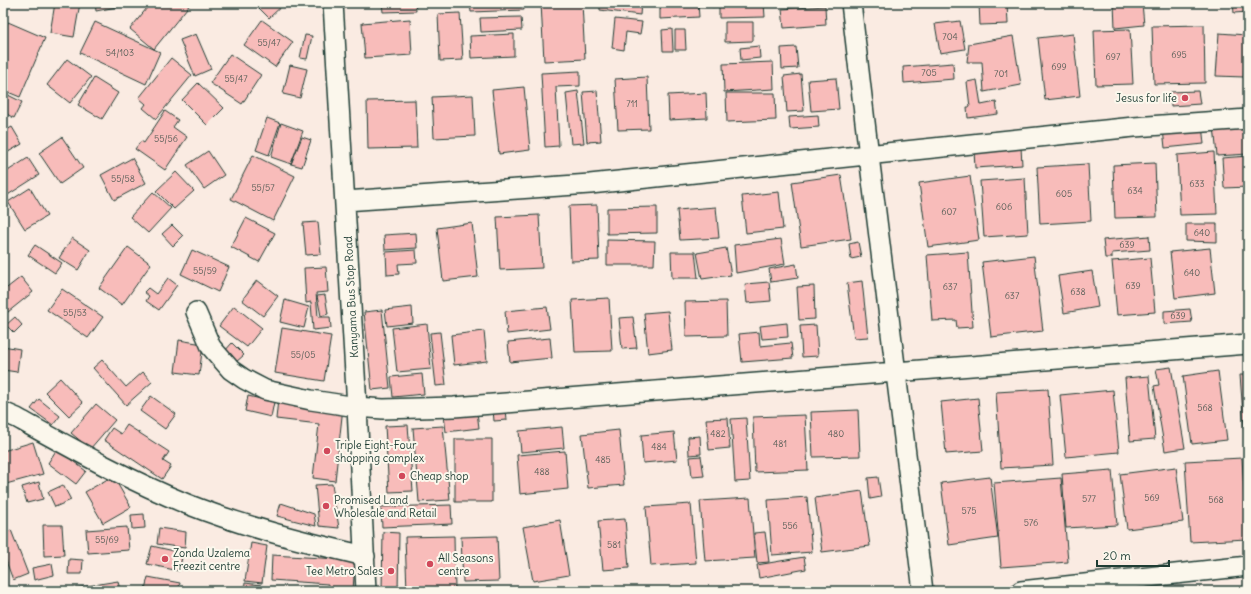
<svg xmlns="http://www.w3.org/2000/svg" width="1251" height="594" font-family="Delius,sans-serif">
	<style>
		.building { fill: #f8bcba; stroke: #1f3d34 }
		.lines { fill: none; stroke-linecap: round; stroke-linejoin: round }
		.minor-casing { stroke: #1f3d34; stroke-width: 22 }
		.minor { stroke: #fbf7ec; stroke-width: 19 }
		.poi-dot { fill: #d1495b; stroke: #fbf7ec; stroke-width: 1.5 }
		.labels { text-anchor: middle; stroke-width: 4; stroke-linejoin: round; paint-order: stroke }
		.number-label { font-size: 9px; fill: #555d56 }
		.poi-label { font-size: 11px; fill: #1f3d34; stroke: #fbf7ec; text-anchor: start }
		.street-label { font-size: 11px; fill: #1f3d34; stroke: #fbf7ec }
	</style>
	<rect width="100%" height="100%" fill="#faebe2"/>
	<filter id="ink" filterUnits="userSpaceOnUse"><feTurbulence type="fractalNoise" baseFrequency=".025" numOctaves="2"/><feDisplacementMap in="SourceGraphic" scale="8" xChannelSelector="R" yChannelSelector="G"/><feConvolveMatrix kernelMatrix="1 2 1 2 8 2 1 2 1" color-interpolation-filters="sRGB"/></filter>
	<g filter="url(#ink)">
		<!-- building -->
		<path class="building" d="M 55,3 L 80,3 L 74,37 L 50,33 Z
			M 95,3 L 137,3 L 96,11 Z
			M 151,3 L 191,3 L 154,49 L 130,29 Z
			M 254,3 L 285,3 L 269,18 Z
			M 382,3 L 415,3 L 416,11 L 383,12 Z
			M 470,3 L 523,3 L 524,10 L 471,12 Z
			M 541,3 L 582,3 L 585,59 L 544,61 Z
			M 600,3 L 641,3 L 640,15 L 600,10 Z
			M 660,3 L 698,3 L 699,17 L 660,19 Z
			M 712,3 L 764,3 L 765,17 L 719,18 L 719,6 L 712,7 Z
			M 979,3 L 1007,3 L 1008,24 L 980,25 Z
			M 1114,3 L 1142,3 L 1144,25 L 1115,28 Z
			M 1233,3 L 1248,3 L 1248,12 L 1234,13 Z
			M 825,6 L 826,25 L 784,28 L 782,9 Z
			M 460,13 L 463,60 L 440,61 L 438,14 Z
			M 521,17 L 522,30 L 481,32 L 480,18 Z
			M 410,19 L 412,55 L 365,58 L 362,23 Z
			M 615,19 L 642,22 L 640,34 L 626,32 L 624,50 L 612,48 Z
			M 262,20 L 293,42 L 275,67 L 244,45 Z
			M 960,21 L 965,49 L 940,53 L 935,24 Z
			M 8,22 L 45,38 L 20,97 L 3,90 L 3,32 Z
			M 95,22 L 160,52 L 146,84 L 80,53 Z
			M 725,22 L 753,22 L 753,41 L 725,42 Z
			M 1204,25 L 1205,83 L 1154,84 L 1152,26 Z
			M 672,29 L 673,51 L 663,51 L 662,30 Z
			M 1130,29 L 1133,84 L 1096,85 L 1094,30 Z
			M 675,30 L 685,30 L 686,50 L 675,50 Z
			M 1219,33 L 1246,35 L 1244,77 L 1216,76 Z
			M 196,34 L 211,69 L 195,76 L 180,40 Z
			M 514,34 L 514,56 L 471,58 L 470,36 Z
			M 1073,34 L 1080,96 L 1045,100 L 1038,38 Z
			M 305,35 L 312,36 L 307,59 L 300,58 Z
			M 1013,36 L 1021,85 L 984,92 L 982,62 L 967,62 L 969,44 Z
			M 759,46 L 760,58 L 741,60 L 740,48 Z
			M 796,47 L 798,68 L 782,69 L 781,48 Z
			M 230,54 L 261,75 L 242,104 L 210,83 Z
			M 171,58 L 192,75 L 156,119 L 143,108 L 146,104 L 139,98 Z
			M 67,59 L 91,77 L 70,103 L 47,85 Z
			M 773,62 L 774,89 L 724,92 L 723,64 Z
			M 953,63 L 954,79 L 904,83 L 903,67 Z
			M 290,65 L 307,69 L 300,98 L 283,94 Z
			M 580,71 L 580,86 L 556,87 L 559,146 L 545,147 L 541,73 Z
			M 801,74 L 804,111 L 787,112 L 784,76 Z
			M 647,77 L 649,129 L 618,130 L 615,79 Z
			M 94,78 L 118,93 L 102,119 L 78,105 Z
			M 836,78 L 839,109 L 811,111 L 808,80 Z
			M 977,80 L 981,105 L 996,102 L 998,114 L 968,118 L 967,107 L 970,107 L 967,82 Z
			M 198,83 L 224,108 L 207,125 L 182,100 Z
			M 524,87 L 530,150 L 499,154 L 492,90 Z
			M 578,91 L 584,143 L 571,144 L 566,93 Z
			M 597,91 L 601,141 L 587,142 L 583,92 Z
			M 1198,91 L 1200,104 L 1171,106 L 1170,92 Z
			M 706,93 L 707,118 L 669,120 L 668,95 Z
			M 726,93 L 775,93 L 776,120 L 727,122 Z
			M 8,95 L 22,102 L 14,118 L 3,112 L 3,104 Z
			M 473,95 L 475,136 L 434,138 L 432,97 Z
			M 415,100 L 417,148 L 368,149 L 367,101 Z
			M 165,111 L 178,120 L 173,127 L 187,137 L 165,170 L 135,149 L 141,141 L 144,143 Z
			M 818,115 L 819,127 L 790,129 L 789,117 Z
			M 267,118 L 280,123 L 269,155 L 256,150 Z
			M 281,123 L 303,131 L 291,164 L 271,157 Z
			M 1248,124 L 1248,154 L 1217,156 L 1214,126 Z
			M 1202,125 L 1204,144 L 1165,148 L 1163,129 Z
			M 12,127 L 22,144 L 3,155 L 3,132 Z
			M 62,137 L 83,168 L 60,184 L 39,153 Z
			M 302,137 L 311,140 L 302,167 L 291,164 Z
			M 1021,147 L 1022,165 L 975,168 L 974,150 Z
			M 208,151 L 224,175 L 204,189 L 187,165 Z
			M 1214,152 L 1217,214 L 1180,215 L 1177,155 Z
			M 253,155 L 295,176 L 273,221 L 231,199 Z
			M 1248,156 L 1248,187 L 1224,188 L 1222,158 Z
			M 28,158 L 39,175 L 3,198 L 3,174 Z
			M 132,158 L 146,183 L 114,200 L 101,175 Z
			M 1155,163 L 1157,217 L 1115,218 L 1113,165 Z
			M 1088,164 L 1091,221 L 1040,224 L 1037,167 Z
			M 176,172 L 194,191 L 174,209 L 156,191 Z
			M 841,175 L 851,239 L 801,246 L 792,182 Z
			M 970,176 L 979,240 L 928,247 L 919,183 Z
			M 1025,178 L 1028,234 L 984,237 L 980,181 Z
			M 30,188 L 47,216 L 25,229 L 8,202 Z
			M 153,192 L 171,208 L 148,233 L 130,217 Z
			M 779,192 L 783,229 L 746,233 L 742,196 Z
			M 597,205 L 599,260 L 571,261 L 569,206 Z
			M 657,207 L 657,233 L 607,234 L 607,208 Z
			M 716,207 L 719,238 L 680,240 L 677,210 Z
			M 539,215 L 542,268 L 500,270 L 497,217 Z
			M 246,218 L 275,233 L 259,262 L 231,247 Z
			M 318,222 L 321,254 L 306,255 L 303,223 Z
			M 472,223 L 478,277 L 443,281 L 437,228 Z
			M 1186,224 L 1217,224 L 1217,242 L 1186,241 Z
			M 172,225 L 183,236 L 173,246 L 162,234 Z
			M 416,233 L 417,248 L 385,250 L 384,235 Z
			M 1149,236 L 1150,250 L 1112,253 L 1112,258 L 1105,258 L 1103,240 Z
			M 72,238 L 90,250 L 78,270 L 59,258 Z
			M 781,239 L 785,264 L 736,273 L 734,245 Z
			M 607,240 L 655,241 L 654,265 L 607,265 Z
			M 858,242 L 861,257 L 851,259 L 849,244 Z
			M 35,245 L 62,263 L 55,273 L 28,255 Z
			M 128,247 L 151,264 L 122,305 L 99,288 Z
			M 726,248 L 731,275 L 702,279 L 697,253 Z
			M 1210,248 L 1215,293 L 1175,298 L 1170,252 Z
			M 192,250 L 229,267 L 218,292 L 181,274 Z
			M 416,250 L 417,263 L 398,264 L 399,274 L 387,275 L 386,252 Z
			M 671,252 L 695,252 L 698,278 L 672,278 Z
			M 968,252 L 973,327 L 957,328 L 956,320 L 932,321 L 927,255 Z
			M 1034,256 L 1043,331 L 991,337 L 982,262 Z
			M 1150,258 L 1155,312 L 1117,315 L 1112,261 Z
			M 796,264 L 798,278 L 771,282 L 769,269 Z
			M 326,267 L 328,292 L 316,293 L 318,317 L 330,317 L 331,328 L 313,330 L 311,302 L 306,303 L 304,268 Z
			M 1092,271 L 1098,307 L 1064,313 L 1058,276 Z
			M 21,277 L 33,292 L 3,316 L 3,291 Z
			M 168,278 L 177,285 L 159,310 L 146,301 L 149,296 L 144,292 L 148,288 L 156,294 Z
			M 257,280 L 278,296 L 263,316 L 242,300 Z
			M 862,281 L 868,337 L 854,338 L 847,283 Z
			M 769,282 L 771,301 L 747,303 L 745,284 Z
			M 814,286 L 815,319 L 799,320 L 797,287 Z
			M 62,289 L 103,317 L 88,338 L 47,310 Z
			M 325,295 L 328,314 L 321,316 L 317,296 Z
			M 609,298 L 612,351 L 575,352 L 572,300 Z
			M 285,300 L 309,307 L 304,328 L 280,322 Z
			M 726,301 L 727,336 L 686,337 L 685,302 Z
			M 234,306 L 262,328 L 247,347 L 219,326 Z
			M 412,307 L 413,323 L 387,326 L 385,310 Z
			M 547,307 L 550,329 L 507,334 L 505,311 Z
			M 1190,309 L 1192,322 L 1164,324 L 1164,311 Z
			M 382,310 L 390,388 L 372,390 L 364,312 Z
			M 668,311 L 672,350 L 648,353 L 644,313 Z
			M 15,317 L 22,325 L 14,333 L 6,325 Z
			M 633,317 L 637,348 L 622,349 L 619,318 Z
			M 787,323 L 788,337 L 762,339 L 760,326 Z
			M 427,324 L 431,369 L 397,372 L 392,328 Z
			M 816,325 L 818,356 L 802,357 L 800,326 Z
			M 282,328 L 331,336 L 324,381 L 275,373 Z
			M 484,331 L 487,361 L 454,365 L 451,335 Z
			M 440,332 L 446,385 L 436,386 L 430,333 Z
			M 759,332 L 760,346 L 791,343 L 793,358 L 742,362 L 739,334 Z
			M 550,338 L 552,358 L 510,362 L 508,342 Z
			M 179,340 L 203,344 L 199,375 L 175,372 Z
			M 232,343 L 244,355 L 235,363 L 224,352 Z
			M 3,346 L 20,349 L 17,372 L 3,370 Z
			M 102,360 L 126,387 L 143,372 L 152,382 L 126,405 L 93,368 Z
			M 1171,367 L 1185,448 L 1165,451 L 1154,386 L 1159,385 L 1156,369 Z
			M 1218,371 L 1227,440 L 1192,444 L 1183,376 Z
			M 422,374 L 424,394 L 393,397 L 391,377 Z
			M 1240,375 L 1248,375 L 1248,439 L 1245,440 Z
			M 1149,376 L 1155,439 L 1130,441 L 1125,378 Z
			M 60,378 L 83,403 L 69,416 L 45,392 Z
			M 1048,389 L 1053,465 L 1001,468 L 996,392 Z
			M 1113,390 L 1119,452 L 1066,457 L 1060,395 Z
			M 151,396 L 176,414 L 165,429 L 140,411 Z
			M 248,396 L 274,402 L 271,417 L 245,411 Z
			M 978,398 L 983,451 L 946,454 L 941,402 Z
			M 39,399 L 60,416 L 53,425 L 31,409 Z
			M 278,399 L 343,407 L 335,481 L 313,478 L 319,424 L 276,419 Z
			M 96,404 L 115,420 L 90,449 L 71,433 Z
			M 506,409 L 507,420 L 494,421 L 493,410 Z
			M 858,410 L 860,456 L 813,457 L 811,412 Z
			M 477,412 L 479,428 L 446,432 L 444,415 Z
			M 805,415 L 808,470 L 755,472 L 753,417 Z
			M 728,418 L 730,448 L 709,450 L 706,419 Z
			M 746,418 L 750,481 L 735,482 L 731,419 Z
			M 127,425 L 169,452 L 163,461 L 171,466 L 162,479 L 104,440 L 112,428 L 121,434 Z
			M 408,425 L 413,491 L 389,492 L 385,426 Z
			M 443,426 L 450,500 L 419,502 L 413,428 Z
			M 562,427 L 564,448 L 521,452 L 519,431 Z
			M 619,430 L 624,485 L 588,488 L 582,434 Z
			M 674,432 L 677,460 L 643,463 L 641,435 Z
			M 700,436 L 701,454 L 689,455 L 688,437 Z
			M 455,439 L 492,439 L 492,502 L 455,502 Z
			M 33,442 L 43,474 L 6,484 L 3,475 L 3,451 Z
			M 57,449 L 86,471 L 76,484 L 48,463 Z
			M 565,451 L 568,489 L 520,494 L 517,455 Z
			M 701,456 L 704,476 L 692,477 L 690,457 Z
			M 1242,458 L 1247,539 L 1190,542 L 1185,461 Z
			M 1176,467 L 1183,522 L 1127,529 L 1120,474 Z
			M 1112,470 L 1117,525 L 1066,528 L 1062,474 Z
			M 113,476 L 131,507 L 103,523 L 85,492 Z
			M 878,477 L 881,497 L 870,499 L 868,478 Z
			M 990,477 L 998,538 L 949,545 L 941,483 Z
			M 1061,478 L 1068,562 L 1001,567 L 994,483 Z
			M 3,482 L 7,491 L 3,493 Z
			M 39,482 L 43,499 L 27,503 L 22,487 Z
			M 332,484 L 339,528 L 319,526 L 315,485 Z
			M 63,485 L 71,500 L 55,507 L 48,492 Z
			M 862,491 L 870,546 L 822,552 L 815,498 Z
			M 807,497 L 812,552 L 772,555 L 768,500 Z
			M 750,498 L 755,558 L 705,561 L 700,501 Z
			M 281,503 L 314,514 L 316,526 L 277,516 Z
			M 691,504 L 696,563 L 651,566 L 646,507 Z
			M 451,505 L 452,524 L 382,527 L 381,507 Z
			M 144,514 L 145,528 L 132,529 L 131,515 Z
			M 625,519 L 629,568 L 603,570 L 598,521 Z
			M 560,520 L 569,575 L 533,581 L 523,527 Z
			M 43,525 L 62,525 L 64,555 L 44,556 Z
			M 127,527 L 129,550 L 88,553 L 86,530 Z
			M 159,528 L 186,532 L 185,548 L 157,544 Z
			M 11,530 L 28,574 L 13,580 L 3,553 L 3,533 Z
			M 383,532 L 399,533 L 398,591 L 382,591 Z
			M 765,532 L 769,562 L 757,563 L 754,533 Z
			M 454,536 L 455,591 L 407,591 L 405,537 Z
			M 497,536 L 499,581 L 463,582 L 461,537 Z
			M 251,543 L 267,546 L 262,583 L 245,581 Z
			M 152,546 L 183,553 L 179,571 L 147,564 Z
			M 272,555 L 355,560 L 353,591 L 328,591 L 328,584 L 271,580 Z
			M 804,557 L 806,569 L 759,578 L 757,565 Z
			M 69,559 L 83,560 L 82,574 L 68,574 Z
			M 52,564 L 54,575 L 34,580 L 32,568 Z
			M 148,577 L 180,583 L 178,591 L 153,591 L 145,589 Z
			M 118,581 L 120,591 L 75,591 L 75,588 Z
			M 245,583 L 261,585 L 260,591 L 244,591 Z
			M 265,588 L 284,591 L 265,591 Z"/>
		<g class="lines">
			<defs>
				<path id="minor" d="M 333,3 L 357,407 L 366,591
					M 851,3 L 869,156 L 923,591
					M 345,201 L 590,184 L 1134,127 L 1248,119
					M 196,312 L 211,347 L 231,370 L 244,379 L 265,390 L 311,400 L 357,407 L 383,409 L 454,407 L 1248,344
					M 3,412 L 17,418 C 73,449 128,480 187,504 C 245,527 305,542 365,556
					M 1021,591 L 1248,566"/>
			</defs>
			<!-- minor casing -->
			<use href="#minor" class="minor-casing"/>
			<!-- minor -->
			<use href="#minor" class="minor"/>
		</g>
	</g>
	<!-- markers -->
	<g class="poi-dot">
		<circle cx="1185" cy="98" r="4"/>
		<circle cx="327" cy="451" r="4"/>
		<circle cx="402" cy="476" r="4"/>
		<circle cx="326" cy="506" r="4"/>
		<circle cx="165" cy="559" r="4"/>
		<circle cx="430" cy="564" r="4"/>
		<circle cx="391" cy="571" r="4"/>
	</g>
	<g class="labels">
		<!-- number labels -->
		<g class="number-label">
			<text x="950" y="40">704</text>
			<text x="269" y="46">55/47</text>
			<text x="120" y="56">54/103</text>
			<text x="1179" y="58">695</text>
			<text x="1113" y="60">697</text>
			<text x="1059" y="70">699</text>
			<text x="929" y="76">705</text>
			<text x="1001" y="77">701</text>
			<text x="236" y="82">55/47</text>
			<text x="632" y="107">711</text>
			<text x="166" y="142">55/56</text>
			<text x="123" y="182">55/58</text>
			<text x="1197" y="187">633</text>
			<text x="263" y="191">55/57</text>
			<text x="1135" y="194">634</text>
			<text x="1064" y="197">605</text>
			<text x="1004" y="210">606</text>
			<text x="949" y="215">607</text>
			<text x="1202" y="236">640</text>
			<text x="1127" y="248">639</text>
			<text x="205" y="274">55/59</text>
			<text x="1192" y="276">640</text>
			<text x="1133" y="289">639</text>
			<text x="950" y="290">637</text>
			<text x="1078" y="295">638</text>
			<text x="1012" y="299">637</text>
			<text x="75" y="316">55/53</text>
			<text x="1178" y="319">639</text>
			<text x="303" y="358">55/05</text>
			<text x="1205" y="411">568</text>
			<text x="718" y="437">482</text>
			<text x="836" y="437">480</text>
			<text x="780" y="447">481</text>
			<text x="659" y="450">484</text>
			<text x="603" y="463">485</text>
			<text x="542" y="475">488</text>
			<text x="1152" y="501">569</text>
			<text x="1089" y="502">577</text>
			<text x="1216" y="503">568</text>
			<text x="969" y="514">575</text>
			<text x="1031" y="526">576</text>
			<text x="790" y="529">556</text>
			<text x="107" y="543">55/69</text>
			<text x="614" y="548">581</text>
		</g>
		<!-- poi labels -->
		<g class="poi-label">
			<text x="1177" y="102" text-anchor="end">Jesus for life</text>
			<text x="335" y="449">Triple Eight-Four<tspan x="335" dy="13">shopping complex</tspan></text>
			<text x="410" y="480">Cheap shop</text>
			<text x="334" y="504">Promised Land<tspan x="334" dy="13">Wholesale and Retail</tspan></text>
			<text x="173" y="557">Zonda Uzalema<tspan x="173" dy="13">Freezit centre</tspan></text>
			<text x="438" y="562">All Seasons<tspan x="438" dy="13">centre</tspan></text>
			<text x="383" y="575" text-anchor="end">Tee Metro Sales</text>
		</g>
		<!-- street labels -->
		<g class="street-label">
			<text transform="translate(351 297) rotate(-93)" y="4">Kanyama Bus Stop Road</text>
		</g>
	</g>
	<!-- margin -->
	<rect width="1251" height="594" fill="none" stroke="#fbf7ec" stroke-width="16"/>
	<rect x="8" y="8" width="1235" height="578" fill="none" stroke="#1f3d34" stroke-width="1.5" filter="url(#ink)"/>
	<!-- scale -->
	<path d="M1097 560v6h72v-6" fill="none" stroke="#1f3d34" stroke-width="2"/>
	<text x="1103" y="560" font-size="12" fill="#1f3d34" stroke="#fbf7ec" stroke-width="3" paint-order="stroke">20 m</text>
</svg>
